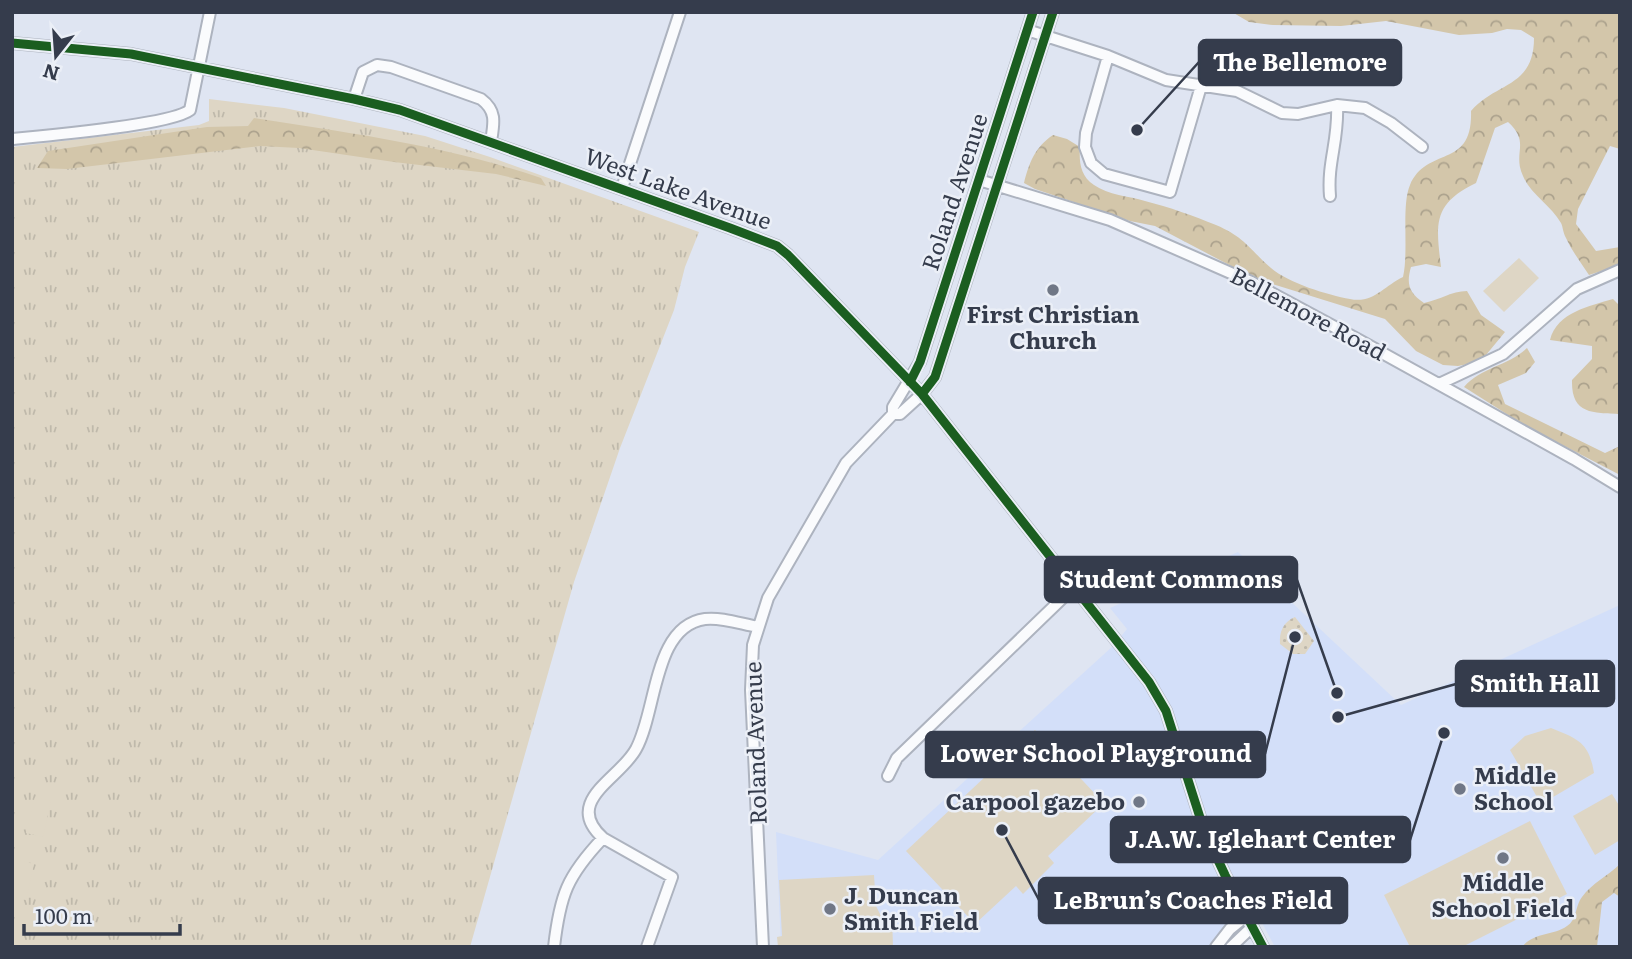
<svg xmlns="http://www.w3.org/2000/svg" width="1632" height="959" font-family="Literata,serif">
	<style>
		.built { fill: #d3dff9 }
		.grass { fill: url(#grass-tufts) }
		.forest { fill: url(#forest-crowns) }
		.park { fill: url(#park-dots) }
		.pitch { fill: #ded6c5 }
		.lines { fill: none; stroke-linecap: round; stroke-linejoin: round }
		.minor-casing { stroke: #adb3bf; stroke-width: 14 }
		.minor { stroke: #fafbfd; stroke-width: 10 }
		.cycleway-casing { stroke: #ebeff7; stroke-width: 13 }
		.cycleway { stroke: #1b5e20; stroke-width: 9 }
		.poi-dot { fill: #707786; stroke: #ebeff7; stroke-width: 2.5 }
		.labels { text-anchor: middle; stroke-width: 5; stroke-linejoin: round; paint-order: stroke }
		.street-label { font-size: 23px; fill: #353c4c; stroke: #ebeff7 }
		.poi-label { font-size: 23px; font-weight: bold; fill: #353c4c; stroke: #ebeff7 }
		.leader { fill: none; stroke: #353c4c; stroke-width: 2.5 }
		.callout-dot { fill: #353c4c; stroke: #ebeff7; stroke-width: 2.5 }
		.callout { fill: #353c4c; stroke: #353c4c; stroke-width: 2.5 }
		.callout-label { font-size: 24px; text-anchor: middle; font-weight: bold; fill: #fff }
	</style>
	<defs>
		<pattern id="grass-tufts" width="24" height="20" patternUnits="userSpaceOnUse" patternTransform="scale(1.75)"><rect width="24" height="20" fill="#ded6c5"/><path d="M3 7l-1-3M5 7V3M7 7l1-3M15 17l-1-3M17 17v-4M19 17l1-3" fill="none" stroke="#bfb9ab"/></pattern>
		<pattern id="forest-crowns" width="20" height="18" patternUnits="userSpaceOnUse" patternTransform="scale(1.75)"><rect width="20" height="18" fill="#d3c6aa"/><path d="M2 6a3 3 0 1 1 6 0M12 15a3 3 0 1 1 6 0" fill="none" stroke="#aca28d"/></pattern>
		<pattern id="park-dots" width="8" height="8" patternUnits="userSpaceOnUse" patternTransform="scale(1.75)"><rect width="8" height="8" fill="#ded6c5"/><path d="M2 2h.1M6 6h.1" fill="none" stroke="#bfb9ab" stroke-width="1.8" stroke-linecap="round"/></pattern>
	</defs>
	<rect width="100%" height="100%" fill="#dfe5f2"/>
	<!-- built -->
	<path class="built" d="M 1238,552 L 1401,705 L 1620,605 L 1620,947 L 1275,947 L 1247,895 L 1208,947 L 781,947 L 776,832 L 878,860 L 1113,646 L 1127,629 L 1110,608 Z"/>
	<!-- grass -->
	<path class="grass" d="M 209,99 L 284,108 L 425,136 L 490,157 L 699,232 L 685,267 L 674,310 L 620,448 L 574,582 L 470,947 L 12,947 L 12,147 L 199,125 L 209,121 Z"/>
	<!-- forest -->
	<path class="forest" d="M 1232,12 L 1620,12 L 1620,149 L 1610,146 L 1578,209 L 1576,224 L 1596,251 L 1620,247 L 1620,265 L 1589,275 C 1581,263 1572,251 1566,238 C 1563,233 1563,227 1561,223 C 1551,205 1531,195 1523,176 C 1512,152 1531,143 1508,122 L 1495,128 L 1476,183 C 1432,204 1436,225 1441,267 L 1426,264 L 1411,267 C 1406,284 1409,293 1424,303 C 1440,300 1451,291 1467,291 L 1481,315 L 1505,332 L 1486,355 L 1473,363 L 1458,366 L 1443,365 L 1416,351 L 1385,319 L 1256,279 L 1155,226 L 1130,221 L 1035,189 L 1024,183 C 1029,163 1035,147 1053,135 L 1067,139 L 1080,147 C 1079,161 1080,176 1094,185 C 1108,195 1129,196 1145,201 C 1169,207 1194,216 1216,225 C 1246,238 1249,249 1271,268 C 1288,283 1328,295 1350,299 C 1373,304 1384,286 1403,277 C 1409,251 1401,206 1410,185 C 1427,145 1473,170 1471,111 C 1496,82 1534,88 1534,38 L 1521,30 L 1507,29 L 1492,33 L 1459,35 L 1386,21 L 1341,26 L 1273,25 L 1249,22 Z
		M 254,118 C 351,133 447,146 541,178 L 546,186 L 496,174 L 394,162 L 299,148 L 260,146 L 67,169 L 37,168 L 48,151 L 207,127 L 248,126 Z
		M 1613,299 L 1620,306 L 1620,414 C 1592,413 1571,414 1572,380 L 1592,359 L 1592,346 L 1550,340 C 1557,312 1590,306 1613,299 Z
		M 1527,348 L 1535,362 L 1526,373 L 1498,385 L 1505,404 L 1605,453 L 1620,446 L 1620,475 L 1524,425 L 1464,387 C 1481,367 1508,366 1527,348 Z
		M 1620,864 L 1620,897 L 1614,893 L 1602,902 L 1597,947 L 1522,947 C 1534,932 1553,936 1567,926 C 1577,920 1575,906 1582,897 C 1592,883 1608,876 1620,864 Z"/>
	<!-- park -->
	<path class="park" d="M 1295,617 L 1314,641 L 1305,654 L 1293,654 L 1280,644 C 1279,632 1283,622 1295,617 Z"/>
	<!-- pitch -->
	<path class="pitch" d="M 1519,258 L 1539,278 L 1504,312 L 1483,291 Z
		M 1551,728 C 1578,739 1589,742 1594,773 L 1548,800 L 1546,806 L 1539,806 L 1536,802 L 1537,797 L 1510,750 L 1525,736 Z
		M 1035,730 L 1100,799 L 1098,809 L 1048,856 L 1054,863 L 1023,894 L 1016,886 L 975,924 L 906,851 Z
		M 1612,794 L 1620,807 L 1620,840 L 1595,855 L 1573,816 Z
		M 35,797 L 51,801 L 43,837 L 26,833 Z
		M 1530,821 L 1567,894 L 1462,947 L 1410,947 L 1384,895 Z
		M 18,860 L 34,864 L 26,900 L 12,897 L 12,883 Z
		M 874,875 L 876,906 L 881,916 L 892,915 L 893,947 L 778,947 L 777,937 L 782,936 L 779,880 Z"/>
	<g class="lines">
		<defs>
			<path id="minor" d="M 1027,30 L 1108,56 L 1166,80 L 1237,91 L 1282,113 L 1298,114 L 1337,105 L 1365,108 L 1391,123 L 1422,147
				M 12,43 L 131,54 L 354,99 L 400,110 L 730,228 L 777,246 L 788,255 L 922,394 L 1149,682 L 1166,711 L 1204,830 L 1225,875 L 1263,947
				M 1108,56 L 1086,133 L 1085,147 L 1091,163 L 1104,174 L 1170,192 L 1201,86
				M 354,99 L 363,72 L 377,65 L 391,67 L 481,99 C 497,111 494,123 491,141
				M 12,139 C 43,136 171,125 190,110 L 210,12
				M 979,180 L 1110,220 L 1249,281 L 1357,339 L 1574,459 L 1620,487
				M 622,188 L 680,12
				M 1330,196 C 1327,162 1339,140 1337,105
				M 1439,384 L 1503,354 L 1577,289 L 1620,270
				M 893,414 L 893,407 L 920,362 L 1033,12
				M 888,776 L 897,758 L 1074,587
				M 554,947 C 560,895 567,876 603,838
				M 647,947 L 672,877 L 603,838 C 562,801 620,779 636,749 C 657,711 653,626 705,619 C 722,617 741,624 758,627
				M 763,947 L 751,690 L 753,645 L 768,598 L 846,463 L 893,414 L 900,414 L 922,394 L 935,377 L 1053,12
				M 1216,947 L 1230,929 L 1246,916
				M 1231,947 L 1252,927"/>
		</defs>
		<!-- minor casing -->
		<use href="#minor" class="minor-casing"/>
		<!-- minor -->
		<use href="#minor" class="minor"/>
		<defs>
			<path id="cycleway" d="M 12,43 L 131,54 L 354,99 L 400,110 L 730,228 L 777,246 L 788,255 L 922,394 L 1149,682 L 1166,711 L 1204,830 L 1225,875 L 1263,947
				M 910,382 L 920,362 L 1033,12
				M 922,394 L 935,377 L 1053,12"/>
		</defs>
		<!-- cycleway casing -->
		<use href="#cycleway" class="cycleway-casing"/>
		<!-- cycleway -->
		<use href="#cycleway" class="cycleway"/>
	</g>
	<!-- markers -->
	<g class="poi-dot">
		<circle cx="1053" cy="290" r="7"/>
		<circle cx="1460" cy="789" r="7"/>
		<circle cx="1139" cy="802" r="7"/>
		<circle cx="1503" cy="858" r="7"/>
		<circle cx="830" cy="909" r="7"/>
	</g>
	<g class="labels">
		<!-- street labels -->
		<g class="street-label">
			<text transform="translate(678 189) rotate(20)" y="8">West Lake Avenue</text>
			<text transform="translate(955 192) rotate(-72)" y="8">Roland Avenue</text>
			<text transform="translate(1308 314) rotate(28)" y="8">Bellemore Road</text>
			<text transform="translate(756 743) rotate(-92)" y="8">Roland Avenue</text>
		</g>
		<!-- poi labels -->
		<g class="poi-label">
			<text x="1053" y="323">First Christian<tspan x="1053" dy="26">Church</tspan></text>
			<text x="1474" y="784" text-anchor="start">Middle<tspan x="1474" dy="26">School</tspan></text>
			<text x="1125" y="810" text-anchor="end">Carpool gazebo</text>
			<text x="1503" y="891">Middle<tspan x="1503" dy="26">School Field</tspan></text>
			<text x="844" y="904" text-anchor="start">J. Duncan<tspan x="844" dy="26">Smith Field</tspan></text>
		</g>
	</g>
	<!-- callouts -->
	<path class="leader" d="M1137 130L1199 62M1337 693L1297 580M1338 717L1456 684M1295 637L1265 754M1444 733L1410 840M1002 830L1039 900"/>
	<g class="callout-dot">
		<circle cx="1137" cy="130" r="7"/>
		<circle cx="1337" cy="693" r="7"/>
		<circle cx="1338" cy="717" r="7"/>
		<circle cx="1295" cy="637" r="7"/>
		<circle cx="1444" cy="733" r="7"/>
		<circle cx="1002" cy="830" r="7"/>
	</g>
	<g class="callout">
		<rect x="1199" y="40" width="202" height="45" rx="7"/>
		<rect x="1045" y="557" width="252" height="45" rx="7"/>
		<rect x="1456" y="661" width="158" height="45" rx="7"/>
		<rect x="926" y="732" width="339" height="45" rx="7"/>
		<rect x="1111" y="817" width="299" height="45" rx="7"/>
		<rect x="1039" y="878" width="308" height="45" rx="7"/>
	</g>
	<g class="callout-label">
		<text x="1300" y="71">The Bellemore</text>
		<text x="1171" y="588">Student Commons</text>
		<text x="1535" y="692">Smith Hall</text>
		<text x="1096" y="762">Lower School Playground</text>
		<text x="1260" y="848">J.A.W. Iglehart Center</text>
		<text x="1193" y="909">LeBrun’s Coaches Field</text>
	</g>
	<!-- border -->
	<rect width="1632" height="959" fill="none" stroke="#353c4c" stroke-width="28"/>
	<!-- north arrow -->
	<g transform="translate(56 56) rotate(197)" stroke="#ebeff7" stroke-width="5" paint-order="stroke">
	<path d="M0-5L12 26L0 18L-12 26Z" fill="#353c4c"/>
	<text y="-10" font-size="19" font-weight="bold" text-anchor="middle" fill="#353c4c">N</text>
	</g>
	<!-- scale -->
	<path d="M24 924v10h156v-10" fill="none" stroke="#353c4c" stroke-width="3.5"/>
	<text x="35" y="924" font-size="21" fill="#353c4c" stroke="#ebeff7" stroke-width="5" paint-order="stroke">100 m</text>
</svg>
